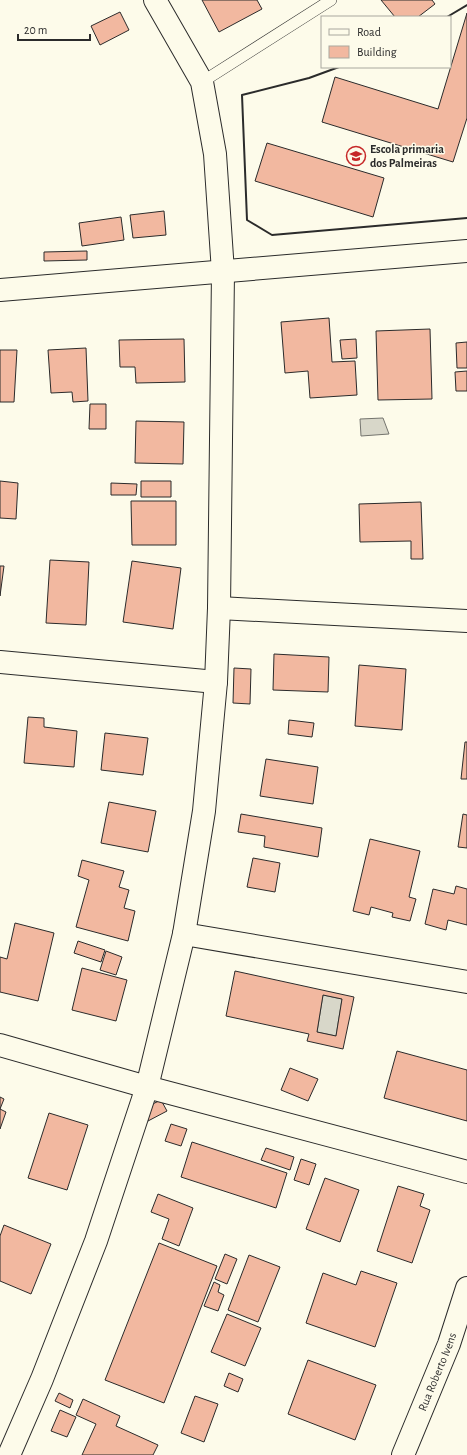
<svg xmlns="http://www.w3.org/2000/svg" width="467" height="1455" font-family="'Alegreya Sans',sans-serif">
	<style>
		.water { fill: #d8d7c9; stroke: #74746e }
		.building { fill: #f2b8a0; stroke: #2b2b2b; fill-rule: evenodd }
		.lines { fill: none; stroke-linecap: round; stroke-linejoin: round }
		.lane-casing { stroke: #2b2b2b; stroke-width: 12 }
		.street-casing { stroke: #2b2b2b; stroke-width: 24 }
		.lane { stroke: #fdfbea; stroke-width: 11 }
		.street { stroke: #fdfbea; stroke-width: 22 }
		.wall { stroke: #2b2b2b; stroke-width: 2 }
		.labels { text-anchor: middle; stroke-width: 3; stroke-linejoin: round; paint-order: stroke }
		.poi-label { font-size: 12px; font-weight: bold; fill: #2b2b2b; stroke: #fdfbea; text-anchor: start }
		.street-label { font-size: 12px; fill: #2b2b2b; stroke: #fdfbea }
	</style>
	<rect width="100%" height="100%" fill="#fdfbea"/>
	<!-- water -->
	<path class="water" d="M 383,418 L 389,434 L 361,436 L 360,419 Z
		M 323,995 L 342,999 L 336,1036 L 317,1032 Z"/>
	<!-- building -->
	<path class="building" d="M 202,0 L 257,0 L 262,9 L 219,32 Z
		M 381,0 L 432,0 L 435,4 L 418,17 L 395,17 Z
		M 120,12 L 129,30 L 100,45 L 91,26 Z
		M 467,13 L 467,118 L 453,162 L 322,122 L 335,77 L 438,109 Z
		M 267,143 L 384,178 L 373,217 L 255,181 Z
		M 164,211 L 166,235 L 133,238 L 130,215 Z
		M 121,217 L 124,240 L 82,246 L 79,223 Z
		M 87,251 L 87,260 L 44,261 L 44,252 Z
		M 329,318 L 332,362 L 355,361 L 357,395 L 310,398 L 308,371 L 285,373 L 281,322 Z
		M 430,329 L 432,399 L 378,400 L 376,331 Z
		M 184,339 L 185,382 L 136,383 L 135,367 L 120,367 L 119,340 Z
		M 356,339 L 357,358 L 342,359 L 340,340 Z
		M 467,342 L 467,368 L 457,368 L 456,343 Z
		M 86,348 L 88,401 L 73,402 L 72,392 L 51,393 L 48,350 Z
		M 0,350 L 17,350 L 14,402 L 0,402 Z
		M 467,371 L 467,391 L 456,391 L 455,372 Z
		M 90,404 L 106,404 L 106,429 L 89,429 Z
		M 136,421 L 184,422 L 183,464 L 135,463 Z
		M 0,481 L 18,483 L 16,519 L 0,518 Z
		M 141,481 L 171,481 L 171,497 L 141,497 Z
		M 111,483 L 137,484 L 136,495 L 111,495 Z
		M 131,501 L 176,501 L 176,545 L 132,545 Z
		M 421,502 L 423,559 L 411,559 L 411,541 L 360,542 L 359,504 Z
		M 50,560 L 89,562 L 86,625 L 46,623 Z
		M 132,561 L 181,568 L 173,629 L 123,622 Z
		M 0,566 L 4,566 L 0,596 Z
		M 274,654 L 329,657 L 328,692 L 273,690 Z
		M 359,665 L 406,669 L 402,730 L 355,726 Z
		M 234,668 L 251,669 L 250,704 L 233,703 Z
		M 28,717 L 44,718 L 44,727 L 77,731 L 74,767 L 24,763 Z
		M 289,720 L 314,723 L 312,737 L 288,734 Z
		M 105,733 L 148,738 L 143,775 L 101,770 Z
		M 465,742 L 467,742 L 467,779 L 461,779 Z
		M 266,759 L 318,767 L 313,804 L 260,796 Z
		M 109,802 L 156,811 L 148,852 L 101,843 Z
		M 241,814 L 322,828 L 318,857 L 264,847 L 265,836 L 238,832 Z
		M 463,814 L 467,815 L 467,848 L 458,847 Z
		M 370,839 L 420,851 L 409,897 L 416,899 L 410,921 L 392,917 L 393,913 L 371,907 L 369,915 L 353,911 Z
		M 253,858 L 280,863 L 275,892 L 247,887 Z
		M 82,860 L 124,871 L 119,887 L 129,890 L 124,908 L 135,911 L 128,941 L 76,927 L 89,880 L 78,876 Z
		M 456,886 L 467,889 L 467,925 L 448,920 L 446,930 L 425,924 L 433,889 L 454,894 Z
		M 15,923 L 54,933 L 38,1001 L 0,992 L 0,957 L 7,959 Z
		M 78,941 L 105,950 L 101,962 L 74,953 Z
		M 106,951 L 122,957 L 116,975 L 100,970 Z
		M 82,968 L 127,980 L 116,1021 L 72,1010 Z
		M 235,971 L 354,997 L 343,1049 L 307,1041 L 309,1034 L 226,1016 ZM 323,995 L 342,999 L 336,1036 L 317,1032 Z
		M 397,1051 L 467,1070 L 467,1121 L 384,1098 Z
		M 290,1068 L 318,1079 L 308,1101 L 281,1090 Z
		M 0,1097 L 4,1099 L 0,1109 L 6,1112 L 0,1129 Z
		M 161,1100 L 167,1111 L 148,1121 L 142,1109 Z
		M 49,1113 L 88,1125 L 67,1190 L 28,1178 Z
		M 171,1124 L 187,1129 L 181,1146 L 165,1141 Z
		M 192,1142 L 287,1173 L 276,1208 L 181,1177 Z
		M 266,1148 L 294,1157 L 290,1170 L 261,1160 Z
		M 301,1159 L 316,1164 L 309,1185 L 294,1180 Z
		M 325,1178 L 359,1190 L 340,1242 L 306,1229 Z
		M 398,1186 L 424,1194 L 420,1206 L 430,1210 L 412,1263 L 377,1251 Z
		M 158,1194 L 193,1208 L 179,1246 L 162,1239 L 169,1219 L 151,1212 Z
		M 4,1225 L 51,1244 L 31,1294 L 0,1281 L 0,1236 Z
		M 159,1243 L 217,1266 L 164,1403 L 105,1380 Z
		M 225,1254 L 237,1259 L 227,1284 L 215,1279 Z
		M 249,1255 L 280,1267 L 258,1322 L 228,1310 Z
		M 361,1271 L 397,1283 L 375,1347 L 306,1323 L 323,1273 L 356,1285 Z
		M 214,1282 L 220,1285 L 218,1292 L 224,1295 L 218,1311 L 204,1306 Z
		M 227,1314 L 261,1328 L 245,1366 L 211,1352 Z
		M 308,1360 L 376,1385 L 355,1440 L 288,1414 Z
		M 229,1373 L 243,1379 L 238,1392 L 224,1386 Z
		M 59,1393 L 73,1400 L 70,1408 L 55,1401 Z
		M 195,1396 L 218,1404 L 204,1442 L 181,1433 Z
		M 83,1399 L 120,1416 L 116,1426 L 158,1445 L 153,1455 L 82,1455 L 96,1424 L 76,1415 Z
		M 60,1410 L 76,1417 L 67,1437 L 51,1431 Z"/>
	<g class="lines">
		<defs>
			<path id="lane" d="M 202,82 L 331,0"/>
			<g id="street">
				<path d="M 0,290 L 467,251"/>
				<path d="M 219,608 L 467,621"/>
				<path d="M 0,662 L 216,682"/>
				<path d="M 184,934 L 467,982"/>
				<path d="M 0,1045 L 147,1087 L 467,1172"/>
				<path d="M 9,1455 L 42,1379 L 96,1241 L 147,1087 L 184,934 L 204,811 L 216,682 L 219,608 L 223,272 L 215,154 L 202,82 L 155,0"/>
				<path id="s1" d="M 403,1455 L 449,1344 L 467,1288"/>
			</g>
		</defs>
		<!-- lane casing -->
		<use href="#lane" class="lane-casing"/>
		<!-- street casing -->
		<use href="#street" class="street-casing"/>
		<!-- lane -->
		<use href="#lane" class="lane"/>
		<!-- street -->
		<use href="#street" class="street"/>
		<!-- wall -->
		<path class="wall" d="M 447,17 L 467,5
			M 339,67 L 309,78 L 242,95 L 247,220 L 272,235 L 467,218"/>
	</g>
	<!-- icons -->
	<defs>
		<symbol id="school-ring" viewBox="-11 -11 22 22"><circle r="9.5" fill="#fdfbea" stroke="#c62828" stroke-width="1.5"/><path d="M0-5L7-2L0 1L-7-2ZM-4 1L0 2.5L4 1V4Q0 6-4 4Z" fill="#c62828"/></symbol>
	</defs>
	<g fill-rule="evenodd">
		<use href="#school-ring" x="345" y="145" width="22" height="22"/>
	</g>
	<g class="labels">
		<!-- poi labels -->
		<g class="poi-label">
			<text x="370" y="153">Escola primaria<tspan x="370" dy="14">dos Palmeiras</tspan></text>
		</g>
		<!-- street labels -->
		<g class="street-label">
			<text dy="4" stroke="none"><textPath href="#s1" startOffset="90">Rua Roberto Ivens</textPath></text>
		</g>
	</g>
	<!-- legend -->
	<rect x="321" y="16" width="130" height="52" fill="#fdfbea" stroke="#a9a89e"/>
	<rect x="329" y="29" width="20" height="6" fill="#fdfbea" stroke="#a9a89e"/>
	<text x="357" y="36" font-size="12" fill="#2b2b2b">Road</text>
	<rect x="329" y="46" width="20" height="12" fill="#f2b8a0" stroke="#a9a89e"/>
	<text x="357" y="56" font-size="12" fill="#2b2b2b">Building</text>
	<!-- scale -->
	<path d="M18 34v6h72v-6" fill="none" stroke="#2b2b2b" stroke-width="2"/>
	<text x="24" y="34" font-size="12" fill="#2b2b2b" stroke="#fdfbea" stroke-width="3" paint-order="stroke">20 m</text>
</svg>
